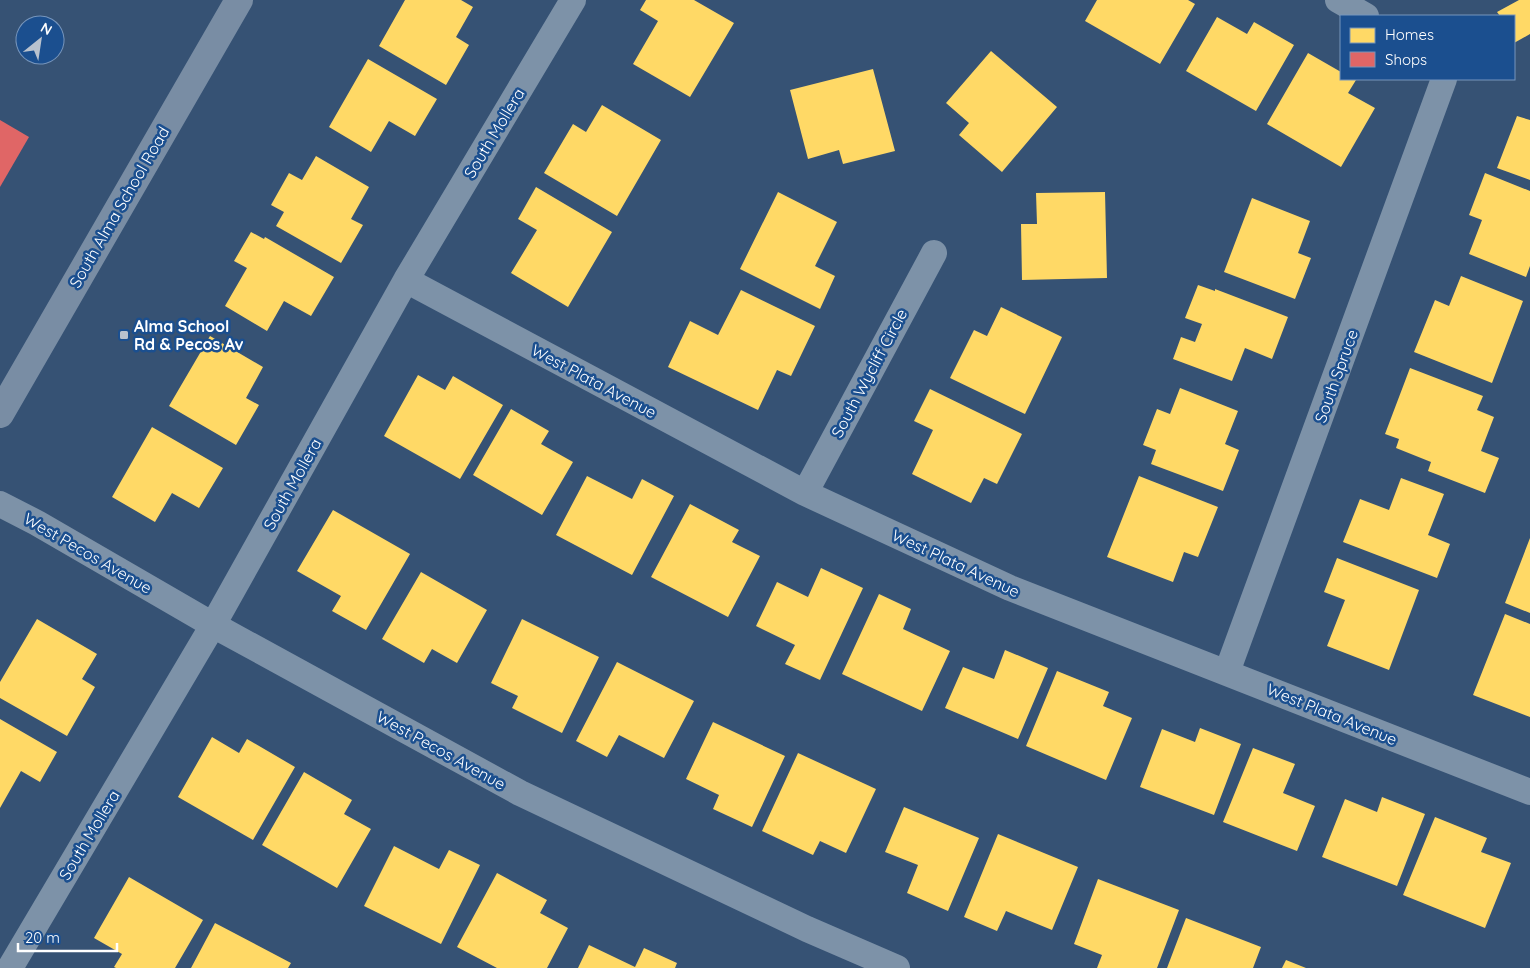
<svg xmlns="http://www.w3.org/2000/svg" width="1530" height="968" font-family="Quicksand,sans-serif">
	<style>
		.homes { fill: #ffd966 }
		.shops { fill: #e06666 }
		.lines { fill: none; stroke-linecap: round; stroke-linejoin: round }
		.street { stroke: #7d92a8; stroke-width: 26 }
		.secondary { stroke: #798da4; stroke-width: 28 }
		.poi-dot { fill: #b9c2ce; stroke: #1b4f8f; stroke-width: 2 }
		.labels { text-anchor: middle; stroke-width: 5; stroke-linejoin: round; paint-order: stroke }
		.street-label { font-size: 16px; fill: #fff; stroke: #1b4f8f }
		.poi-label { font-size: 16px; font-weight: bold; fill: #fff; stroke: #1b4f8f; text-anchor: start }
	</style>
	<rect width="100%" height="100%" fill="#365274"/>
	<!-- homes -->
	<path class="homes" d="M 405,0 L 461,0 L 473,7 L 456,37 L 469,45 L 446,85 L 379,46 Z
		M 646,0 L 694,0 L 734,23 L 690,97 L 633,64 L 658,21 L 640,10 Z
		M 1097,0 L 1188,0 L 1195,4 L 1160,64 L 1085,21 Z
		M 1519,0 L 1530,0 L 1530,34 L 1514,43 L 1514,16 L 1500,16 L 1497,12 Z
		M 1217,17 L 1247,34 L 1254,22 L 1294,45 L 1256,111 L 1186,71 Z
		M 991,51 L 1057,107 L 1002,172 L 959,135 L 969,123 L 946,103 Z
		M 1308,53 L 1341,72 L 1341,79 L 1356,80 L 1348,93 L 1375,108 L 1341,167 L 1267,124 Z
		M 368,59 L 437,99 L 415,136 L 389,121 L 371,152 L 329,127 Z
		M 873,69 L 895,151 L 843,164 L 839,150 L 808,159 L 790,90 Z
		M 602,105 L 661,140 L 617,216 L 544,173 L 573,124 L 586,132 Z
		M 1517,116 L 1530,120 L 1530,180 L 1497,168 Z
		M 316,156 L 369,187 L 351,219 L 363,225 L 341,263 L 276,226 L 284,212 L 271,205 L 289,173 L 302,180 Z
		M 1485,173 L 1530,191 L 1530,266 L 1526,277 L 1469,254 L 1482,220 L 1469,215 Z
		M 536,187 L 612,232 L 568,307 L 511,273 L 537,230 L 518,219 Z
		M 778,192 L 837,222 L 815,266 L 835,276 L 820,309 L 740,269 Z
		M 1105,192 L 1107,278 L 1022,280 L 1021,224 L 1037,224 L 1036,193 Z
		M 1252,198 L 1310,221 L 1298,253 L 1311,258 L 1295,299 L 1224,272 Z
		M 251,232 L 264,239 L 265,237 L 334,277 L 311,316 L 284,301 L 267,331 L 225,306 L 247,268 L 234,261 Z
		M 1461,276 L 1523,301 L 1492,383 L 1414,352 L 1435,300 L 1449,306 Z
		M 1198,285 L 1215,291 L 1215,289 L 1288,317 L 1272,359 L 1245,348 L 1232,381 L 1173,359 L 1181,337 L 1195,342 L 1202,324 L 1185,318 Z
		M 741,290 L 815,326 L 791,376 L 777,370 L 758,410 L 668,367 L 690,321 L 718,335 Z
		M 1001,307 L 1062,337 L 1025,414 L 950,378 L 974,330 L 987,336 Z
		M 210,336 L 263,367 L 246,398 L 259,405 L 236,445 L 169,406 Z
		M 1410,368 L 1483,396 L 1477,410 L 1494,417 L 1481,451 L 1499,458 L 1485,493 L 1428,471 L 1431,462 L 1396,448 L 1399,439 L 1385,434 Z
		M 418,375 L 445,390 L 453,376 L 503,405 L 460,479 L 384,436 Z
		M 1180,388 L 1238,411 L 1225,444 L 1239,450 L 1223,491 L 1151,464 L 1156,450 L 1143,445 L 1157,409 L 1170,414 Z
		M 930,389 L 1022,434 L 997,484 L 984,478 L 971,503 L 912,474 L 933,430 L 914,421 Z
		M 511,409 L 549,431 L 541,444 L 573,462 L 542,515 L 473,475 Z
		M 152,427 L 223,468 L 199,508 L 172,493 L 155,522 L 112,497 Z
		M 587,476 L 632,499 L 642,479 L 674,496 L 632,575 L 556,535 Z
		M 1139,476 L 1218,507 L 1198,557 L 1184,552 L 1173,582 L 1107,557 Z
		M 1401,478 L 1444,494 L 1428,535 L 1450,544 L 1437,578 L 1343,542 L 1360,499 L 1389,510 Z
		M 690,504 L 739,530 L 732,542 L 760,556 L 728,617 L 651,577 Z
		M 333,510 L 410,554 L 366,630 L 332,611 L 341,596 L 297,571 Z
		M 1530,538 L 1530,613 L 1505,603 Z
		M 1337,558 L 1419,590 L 1389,670 L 1327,646 L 1345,600 L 1324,592 Z
		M 821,568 L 863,588 L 820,680 L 785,664 L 795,645 L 756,626 L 777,582 L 808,597 Z
		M 421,572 L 487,610 L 457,663 L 432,649 L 424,663 L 382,639 Z
		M 879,594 L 911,609 L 903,629 L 950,651 L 922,711 L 842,674 Z
		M 1505,614 L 1530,624 L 1530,717 L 1473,695 Z
		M 37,619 L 97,654 L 82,679 L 95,687 L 67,736 L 0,698 L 0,682 Z
		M 522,619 L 599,657 L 562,733 L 512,708 L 518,696 L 491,683 Z
		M 1005,650 L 1048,668 L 1018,739 L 945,708 L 963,667 L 994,679 Z
		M 617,662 L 694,701 L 664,758 L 619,735 L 607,757 L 576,741 Z
		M 1057,671 L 1109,692 L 1103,706 L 1132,718 L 1106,780 L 1026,746 Z
		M 0,719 L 57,752 L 40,782 L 21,771 L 0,808 Z
		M 713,722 L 785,756 L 752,827 L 713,809 L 719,795 L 686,779 Z
		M 1200,728 L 1241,744 L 1214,815 L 1140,787 L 1162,729 L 1195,742 Z
		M 212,737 L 239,753 L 247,739 L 295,767 L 253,840 L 178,797 Z
		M 1253,748 L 1295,764 L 1283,793 L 1315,806 L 1297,851 L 1223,822 Z
		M 798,753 L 876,789 L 846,853 L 820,841 L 813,855 L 762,831 Z
		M 304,772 L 352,800 L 344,814 L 371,829 L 337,888 L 262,845 Z
		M 1382,797 L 1425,814 L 1397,886 L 1322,857 L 1345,799 L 1377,812 Z
		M 904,807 L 979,838 L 948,911 L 907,893 L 918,865 L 885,852 Z
		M 1435,817 L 1487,838 L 1481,852 L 1511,863 L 1485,928 L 1403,895 Z
		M 998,834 L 1078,867 L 1052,930 L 1006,911 L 997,931 L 964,917 Z
		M 394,846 L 439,869 L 449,850 L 480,865 L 441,944 L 364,906 Z
		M 497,873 L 547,900 L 540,913 L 568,928 L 547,968 L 497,968 L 457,947 Z
		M 129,877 L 203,920 L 175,968 L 116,968 L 114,967 L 122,954 L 94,938 Z
		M 1098,879 L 1179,910 L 1157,968 L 1097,968 L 1102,955 L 1074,944 Z
		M 1186,918 L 1261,947 L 1253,968 L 1167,968 Z
		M 215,923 L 291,963 L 288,968 L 191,968 Z
		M 589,945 L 635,967 L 644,948 L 677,963 L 675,968 L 578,968 Z
		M 1286,960 L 1306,968 L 1282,968 Z"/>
	<!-- shops -->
	<path class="shops" d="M 0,120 L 29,137 L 0,187 Z"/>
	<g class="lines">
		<!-- street -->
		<path class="street" d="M 1338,0 L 1366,16
			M 406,280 L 805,493 L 1010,588 L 1530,792
			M 805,493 L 934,253
			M 0,504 L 37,523 L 213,625 L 520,793 L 807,929 L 897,968
			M 1227,672 L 1444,79
			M 10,968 L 213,625 L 406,280 L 573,0"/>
		<!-- secondary -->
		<path class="secondary" d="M 0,414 L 239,0"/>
	</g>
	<!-- markers -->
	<rect class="poi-dot" x="119" y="330" width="10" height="10" rx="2.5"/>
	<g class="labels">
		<!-- street labels -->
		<g class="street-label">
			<text transform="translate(494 133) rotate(-59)" y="6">South Mollera</text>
			<text transform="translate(119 207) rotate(-60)" y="6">South Alma School Road</text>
			<text transform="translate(869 373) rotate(-62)" y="6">South Wycliff Circle</text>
			<text transform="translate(1336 376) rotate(-70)" y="6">South Spruce</text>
			<text transform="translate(594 381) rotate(28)" y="6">West Plata Avenue</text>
			<text transform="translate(292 484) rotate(-61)" y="6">South Mollera</text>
			<text transform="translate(88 553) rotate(30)" y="6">West Pecos Avenue</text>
			<text transform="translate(956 563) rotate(25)" y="6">West Plata Avenue</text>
			<text transform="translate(1332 714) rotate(22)" y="6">West Plata Avenue</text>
			<text transform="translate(441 750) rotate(29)" y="6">West Pecos Avenue</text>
			<text transform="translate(89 835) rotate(-59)" y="6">South Mollera</text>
		</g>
		<!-- poi labels -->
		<g class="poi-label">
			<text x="134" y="332">Alma School<tspan x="134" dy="18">Rd &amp; Pecos Av</tspan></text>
		</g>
	</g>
	<!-- legend -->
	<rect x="1340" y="15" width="175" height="65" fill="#1b4f8f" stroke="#7695bc"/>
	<rect x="1350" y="28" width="25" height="15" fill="#ffd966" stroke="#7695bc"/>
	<text x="1385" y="40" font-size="15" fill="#ffffff">Homes</text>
	<rect x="1350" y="52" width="25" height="15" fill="#e06666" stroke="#7695bc"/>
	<text x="1385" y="65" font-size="15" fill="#ffffff">Shops</text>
	<!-- north arrow -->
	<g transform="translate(40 40) rotate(30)"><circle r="24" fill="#1b4f8f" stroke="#7695bc"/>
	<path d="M0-4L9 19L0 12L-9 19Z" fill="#b9c2ce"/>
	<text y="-8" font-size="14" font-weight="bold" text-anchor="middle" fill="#ffffff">N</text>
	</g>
	<!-- scale -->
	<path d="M18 943v8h99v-8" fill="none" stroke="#ffffff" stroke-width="2.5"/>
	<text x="25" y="943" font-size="15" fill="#ffffff" stroke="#1b4f8f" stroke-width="4" paint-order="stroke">20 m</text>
</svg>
